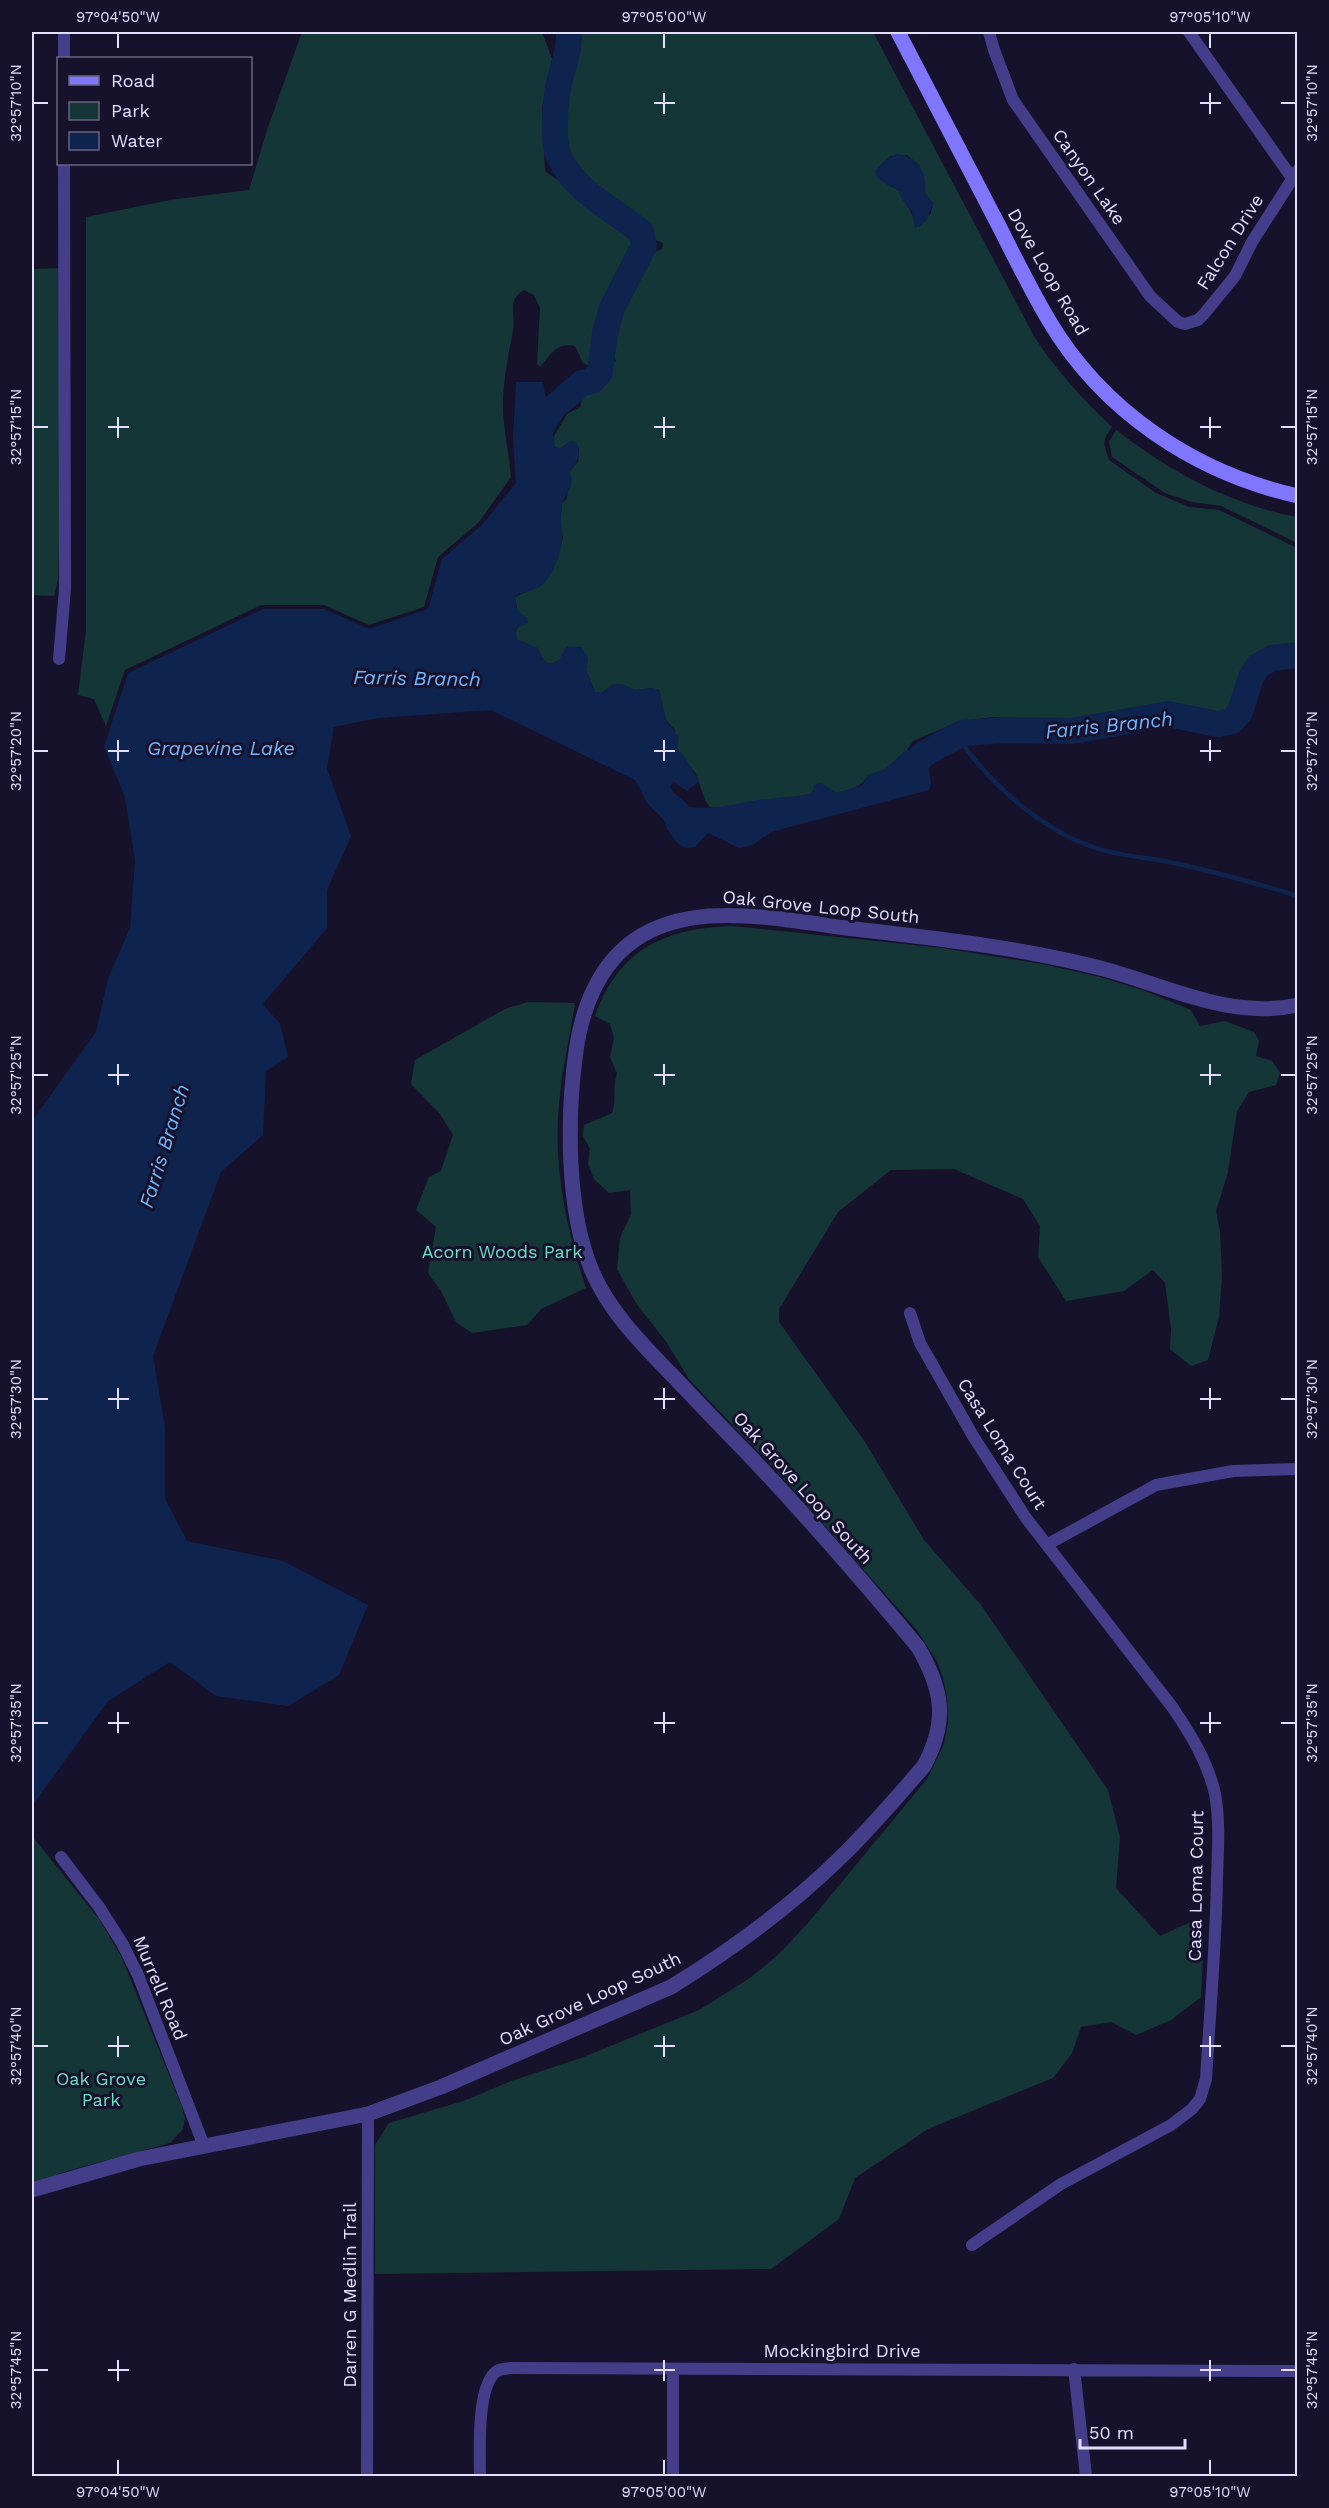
<svg xmlns="http://www.w3.org/2000/svg" width="1329" height="2508" font-family="'Work Sans',sans-serif">
	<style>
		.green { fill: #153636; fill-rule: evenodd }
		.water { fill: #0e244f }
		.lines { fill: none; stroke-linecap: round; stroke-linejoin: round }
		.stream { stroke: #0e244f; stroke-width: 4.5 }
		.river { stroke: #0e244f; stroke-width: 26 }
		.minor { stroke: #443e8a; stroke-width: 12 }
		.tertiary { stroke: #443e8a; stroke-width: 15 }
		.secondary { stroke: #7f76fd; stroke-width: 15 }
		.ticks { fill: none; stroke: #e3ddfe; stroke-width: 2 }
		.labels { text-anchor: middle; stroke-width: 6; stroke-linejoin: round; paint-order: stroke }
		.street-label { font-size: 18px; fill: #e3ddfe; stroke: #17122c }
		.park-label { font-size: 18px; fill: #69dfc6; stroke: #17122c }
		.water-label { font-size: 20px; font-style: italic; fill: #6db5fc; stroke: #17122c }
		.neatline { fill: none; stroke: #e3ddfe; stroke-width: 2 }
		.ticks-label { font-size: 15px; text-anchor: middle; fill: #e3ddfe }
	</style>
	<rect width="100%" height="100%" fill="#17122c"/>
	<!-- green -->
	<path class="green" d="M 302,32 L 542,32 L 552,59 L 542,108 L 545,171 L 623,227 L 632,238 L 632,247 L 620,266 L 603,303 L 597,325 L 592,367 L 583,363 L 575,346 C 556,342 551,355 540,367 L 537,364 L 540,308 L 534,295 L 524,290 C 506,300 516,314 513,331 C 508,357 502,386 503,413 C 505,435 509,456 511,477 L 479,522 L 438,557 L 424,607 L 369,625 L 324,605 L 261,605 L 125,670 L 106,726 L 94,699 L 78,695 L 86,630 L 86,217 L 170,200 L 249,190 L 267,130 Z
		M 576,32 L 873,32 L 1035,338 C 1057,371 1083,400 1112,427 L 1106,436 L 1104,444 L 1109,460 L 1156,493 L 1189,507 L 1219,510 L 1297,548 L 1297,646 C 1240,650 1251,672 1227,713 L 1218,716 L 1185,706 L 1158,706 L 1133,714 L 1092,716 L 1067,721 L 994,717 L 960,721 L 913,741 L 907,750 L 884,770 L 868,775 C 860,789 851,789 836,793 L 829,789 L 814,790 L 810,794 L 795,797 L 759,800 L 734,807 L 710,807 L 705,800 L 696,774 L 677,749 L 675,730 L 666,720 L 659,690 L 652,688 L 635,690 L 621,684 L 612,685 L 601,693 L 595,692 L 586,670 L 588,658 L 559,660 L 552,664 L 545,662 C 541,650 529,644 518,640 L 515,633 L 523,616 L 517,610 L 515,597 L 541,585 L 557,559 L 563,538 L 560,526 L 562,504 L 567,498 L 570,471 L 578,462 L 579,448 L 571,441 L 559,449 L 555,447 L 553,438 L 567,414 L 580,407 L 583,397 C 595,393 598,382 610,379 L 613,364 L 616,361 C 606,345 638,282 643,261 C 648,257 658,250 662,249 L 663,243 L 653,239 L 642,223 L 598,191 L 597,187 L 574,161 L 564,137 L 565,87 L 575,53 ZM 907,155 L 919,165 L 925,193 L 933,203 L 931,213 L 919,227 L 899,191 L 885,183 L 880,166 L 890,156 Z
		M 65,268 L 58,579 L 54,596 L 32,595 L 32,269 Z
		M 1116,430 C 1171,472 1229,504 1297,517 L 1297,543 L 1221,506 L 1192,502 L 1165,493 L 1112,457 L 1109,442 Z
		M 733,926 L 942,948 L 1042,964 L 1100,977 L 1145,991 L 1191,1010 L 1200,1026 L 1225,1021 L 1254,1032 L 1259,1041 L 1256,1056 L 1272,1061 L 1280,1073 L 1276,1085 L 1249,1092 L 1237,1111 L 1228,1172 L 1216,1211 L 1220,1231 L 1222,1276 L 1219,1317 L 1208,1360 L 1191,1366 L 1170,1349 L 1171,1329 L 1165,1283 L 1153,1270 L 1124,1291 L 1066,1301 L 1038,1257 L 1040,1226 L 1023,1199 L 954,1169 L 891,1170 L 838,1212 L 779,1309 L 779,1322 L 865,1442 L 924,1540 L 981,1605 L 1108,1790 L 1120,1837 L 1116,1888 L 1160,1936 L 1195,1920 L 1204,1938 L 1201,1997 L 1171,2020 L 1136,2035 L 1111,2022 L 1081,2027 L 1072,2053 L 1053,2078 L 928,2129 L 855,2178 L 839,2219 L 771,2269 L 375,2274 L 375,2145 L 389,2123 L 463,2101 L 511,2081 L 581,2058 L 699,2010 L 750,1978 L 778,1955 L 808,1923 L 927,1779 L 944,1744 L 948,1723 L 947,1696 L 943,1678 L 937,1661 L 916,1629 L 778,1473 L 689,1379 L 667,1343 L 636,1303 L 617,1269 L 620,1238 L 631,1214 L 630,1190 L 609,1193 L 594,1179 L 588,1164 L 590,1149 L 583,1136 L 584,1125 L 612,1113 C 617,1098 612,1089 617,1073 L 610,1057 L 614,1038 L 610,1024 L 595,1016 C 619,949 665,928 733,926 Z
		M 528,1002 L 575,1003 C 570,1036 562,1070 559,1103 C 553,1166 566,1228 586,1288 L 541,1309 L 527,1325 L 472,1333 L 456,1322 L 441,1291 L 428,1273 L 436,1227 L 416,1210 L 429,1177 L 441,1171 L 453,1135 L 440,1114 L 411,1084 L 415,1060 L 505,1009 Z
		M 32,1836 L 99,1919 L 121,1956 L 182,2107 L 185,2119 L 183,2129 L 170,2143 L 67,2171 L 32,2184 Z"/>
	<!-- water -->
	<path class="water" d="M 897,154 C 919,157 927,172 925,193 L 933,203 L 927,220 L 915,229 L 912,212 L 901,198 L 899,191 L 877,178 L 875,171 C 881,164 888,157 897,154 Z
		M 516,382 L 543,382 L 555,447 L 559,449 L 571,441 L 576,442 C 582,454 578,462 570,471 C 575,489 565,492 562,506 C 559,518 563,528 562,539 C 561,555 553,575 541,586 C 533,592 522,591 515,597 L 517,610 L 527,618 L 528,623 L 517,628 L 516,633 L 518,640 L 538,648 L 545,662 L 552,664 L 559,660 L 567,646 L 582,647 L 588,658 L 586,670 L 595,692 L 601,693 L 612,685 L 621,684 L 635,690 L 652,688 L 659,690 L 666,720 L 679,737 L 677,749 L 682,753 L 699,781 L 687,791 L 673,781 L 670,787 C 675,796 683,798 689,807 C 714,810 734,804 758,800 C 775,798 793,797 810,794 L 814,790 L 813,785 L 821,783 L 836,793 L 863,785 L 868,775 L 884,770 L 907,750 L 928,762 L 931,784 L 929,790 L 771,832 L 752,845 L 739,848 L 708,833 L 695,847 L 686,848 L 678,844 L 667,829 L 664,820 L 648,804 L 635,780 L 491,710 L 378,718 L 334,727 L 327,769 L 351,836 L 327,890 L 327,928 L 263,1004 L 280,1024 L 288,1057 L 266,1071 L 263,1135 L 221,1172 L 153,1356 L 165,1427 L 165,1499 L 187,1541 L 283,1561 L 368,1605 L 339,1675 L 288,1706 L 216,1696 L 170,1662 L 108,1701 L 32,1806 L 32,1121 L 96,1032 L 108,979 L 130,928 L 135,861 L 125,797 L 104,747 L 128,673 L 263,609 L 324,609 L 369,629 L 428,609 L 442,559 L 482,525 L 516,483 L 513,438 Z"/>
	<g class="lines">
		<!-- stream -->
		<path class="stream" d="M 957,736 C 988,782 1040,829 1093,847 C 1117,856 1145,857 1169,862 C 1212,871 1255,883 1298,896"/>
		<!-- river -->
		<path class="river" d="M 540,446 L 540,429 L 553,408 L 582,383 L 592,381 L 600,372 L 605,333 L 612,308 L 644,246 L 641,232 C 613,209 572,190 558,154 C 553,141 555,109 557,94 C 560,72 570,54 569,32
			M 897,781 L 924,754 L 962,733 L 1006,730 L 1072,731 L 1168,714 L 1218,724 L 1232,721 L 1240,712 L 1251,677 L 1258,666 L 1272,658 L 1298,655"/>
		<!-- minor -->
		<path class="minor" d="M 989,32 L 994,50 L 1013,100 L 1150,296 L 1178,322 L 1185,324 L 1198,320 L 1204,314 L 1235,276 L 1252,242 L 1298,170
			M 1189,32 L 1292,178
			M 64,58 L 64,32
			M 59,659 L 65,589 L 64,164
			M 910,1313 L 920,1343 L 973,1436 L 1026,1518 L 1173,1708 C 1191,1735 1208,1762 1215,1794 C 1220,1821 1218,1850 1217,1877 C 1216,1944 1210,2011 1206,2079 L 1200,2099 L 1192,2109 L 1171,2125 L 1061,2184 L 972,2245
			M 1048,1544 L 1156,1485 L 1233,1471 L 1298,1469
			M 61,1857 L 99,1907 L 122,1943 L 138,1975 L 204,2146
			M 1074,2369 L 1086,2476
			M 367,2476 L 368,2114
			M 480,2476 C 480,2454 476,2385 497,2371 C 500,2369 506,2369 510,2368 L 1298,2371
			M 673,2476 L 673,2370"/>
		<!-- tertiary -->
		<path class="tertiary" d="M 32,2190 L 139,2159 L 368,2114 L 441,2087 L 671,1987 C 731,1950 790,1907 841,1857 C 870,1829 897,1797 924,1766 C 948,1721 943,1690 918,1647 C 863,1581 805,1514 745,1451 C 720,1426 696,1400 671,1374 C 641,1343 609,1311 592,1271 C 566,1210 567,1115 576,1051 C 582,1008 599,964 636,939 C 657,925 684,918 709,916 C 754,913 801,922 846,928 C 932,938 1020,947 1104,969 C 1167,986 1230,1020 1298,1005"/>
		<!-- secondary -->
		<path class="secondary" d="M 898,32 C 933,98 966,164 1001,230 C 1016,260 1031,290 1048,319 C 1102,411 1195,473 1298,496"/>
	</g>
	<!-- ticks -->
	<path class="ticks" d="M 118,33 L 118,48M 664,33 L 664,48M 1210,33 L 1210,48M 664,93 L 664,114M 1210,93 L 1210,114M 33,103 L 48,103M 654,103 L 675,103M 1200,103 L 1221,103M 1281,103 L 1296,103M 118,417 L 118,438M 664,417 L 664,438M 1210,417 L 1210,438M 33,427 L 48,427M 108,427 L 129,427M 654,427 L 675,427M 1200,427 L 1221,427M 1281,427 L 1296,427M 118,740 L 118,761M 664,740 L 664,761M 1210,740 L 1210,761M 33,751 L 48,751M 108,751 L 129,751M 654,751 L 675,751M 1200,751 L 1221,751M 1281,751 L 1296,751M 118,1064 L 118,1085M 664,1064 L 664,1085M 1210,1064 L 1210,1085M 33,1075 L 48,1075M 108,1075 L 129,1075M 654,1075 L 675,1075M 1200,1075 L 1221,1075M 1281,1075 L 1296,1075M 118,1388 L 118,1409M 664,1388 L 664,1409M 1210,1388 L 1210,1409M 33,1399 L 48,1399M 108,1399 L 129,1399M 654,1399 L 675,1399M 1200,1399 L 1221,1399M 1281,1399 L 1296,1399M 118,1712 L 118,1733M 664,1712 L 664,1733M 1210,1712 L 1210,1733M 33,1723 L 48,1723M 108,1723 L 129,1723M 654,1723 L 675,1723M 1200,1723 L 1221,1723M 1281,1723 L 1296,1723M 118,2036 L 118,2057M 664,2036 L 664,2057M 1210,2036 L 1210,2057M 33,2046 L 48,2046M 108,2046 L 129,2046M 654,2046 L 675,2046M 1200,2046 L 1221,2046M 1281,2046 L 1296,2046M 118,2360 L 118,2381M 664,2360 L 664,2381M 1210,2360 L 1210,2381M 33,2370 L 48,2370M 108,2370 L 129,2370M 654,2370 L 675,2370M 1200,2370 L 1221,2370M 1281,2370 L 1296,2370M 118,2460 L 118,2475M 664,2460 L 664,2475M 1210,2460 L 1210,2475"/>
	<g class="labels">
		<!-- street labels -->
		<g class="street-label">
			<text transform="translate(1089 177) rotate(55)" y="6">Canyon Lake</text>
			<text transform="translate(1230 242) rotate(-58)" y="6">Falcon Drive</text>
			<text transform="translate(1048 272) rotate(60)" y="6">Dove Loop Road</text>
			<text transform="translate(821 907) rotate(6)" y="6">Oak Grove Loop South</text>
			<text transform="translate(1002 1444) rotate(58)" y="6">Casa Loma Court</text>
			<text transform="translate(803 1488) rotate(48)" y="6">Oak Grove Loop South</text>
			<text transform="translate(1196 1886) rotate(-89)" y="6">Casa Loma Court</text>
			<text transform="translate(160 1988) rotate(67)" y="6">Murrell Road</text>
			<text transform="translate(590 1999) rotate(-25)" y="6">Oak Grove Loop South</text>
			<text transform="translate(350 2295) rotate(-90)" y="6">Darren G Medlin Trail</text>
			<text x="842" y="2357">Mockingbird Drive</text>
		</g>
		<!-- park labels -->
		<g class="park-label">
			<text x="502" y="1258">Acorn Woods Park</text>
			<text x="101" y="2085">Oak Grove<tspan x="101" dy="21">Park</tspan></text>
		</g>
		<!-- water labels -->
		<g class="water-label">
			<text transform="translate(417 678) rotate(1)" y="7">Farris Branch</text>
			<text transform="translate(1109 725) rotate(-6)" y="7">Farris Branch</text>
			<text x="221" y="755">Grapevine Lake</text>
			<text transform="translate(164 1146) rotate(-73)" y="7">Farris Branch</text>
		</g>
	</g>
	<!-- border -->
	<rect width="1329" height="2508" fill="none" stroke="#17122c" stroke-width="66"/>
	<!-- legend -->
	<rect x="57" y="57" width="195" height="108" fill="#17122c" stroke="#696380" stroke-width="1.5"/>
	<rect x="69" y="76" width="30" height="9" fill="#7f76fd" stroke="#696380" stroke-width="1.5"/>
	<text x="111" y="87" font-size="18" fill="#e3ddfe">Road</text>
	<rect x="69" y="102" width="30" height="18" fill="#153636" stroke="#696380" stroke-width="1.5"/>
	<text x="111" y="117" font-size="18" fill="#e3ddfe">Park</text>
	<rect x="69" y="132" width="30" height="18" fill="#0e244f" stroke="#696380" stroke-width="1.5"/>
	<text x="111" y="147" font-size="18" fill="#e3ddfe">Water</text>
	<!-- scale -->
	<path d="M1080 2439v9h105v-9" fill="none" stroke="#e3ddfe" stroke-width="3"/>
	<text x="1089" y="2439" font-size="18" fill="#e3ddfe" stroke="#17122c" stroke-width="4.5" paint-order="stroke">50 m</text>
	<rect x="33" y="33" width="1263" height="2442" class="neatline"/>
	<g class="ticks-label">
		<text x="118" y="22">97°04'50"W</text>
		<text x="664" y="22">97°05'00"W</text>
		<text x="1210" y="22">97°05'10"W</text>
		<text transform="translate(1312 103) rotate(-90)" y="5">32°57'10"N</text>
		<text transform="translate(16 103) rotate(-90)" y="5">32°57'10"N</text>
		<text transform="translate(1312 427) rotate(-90)" y="5">32°57'15"N</text>
		<text transform="translate(16 427) rotate(-90)" y="5">32°57'15"N</text>
		<text transform="translate(1312 751) rotate(-90)" y="5">32°57'20"N</text>
		<text transform="translate(16 751) rotate(-90)" y="5">32°57'20"N</text>
		<text transform="translate(1312 1075) rotate(-90)" y="5">32°57'25"N</text>
		<text transform="translate(16 1075) rotate(-90)" y="5">32°57'25"N</text>
		<text transform="translate(1312 1399) rotate(-90)" y="5">32°57'30"N</text>
		<text transform="translate(16 1399) rotate(-90)" y="5">32°57'30"N</text>
		<text transform="translate(1312 1723) rotate(-90)" y="5">32°57'35"N</text>
		<text transform="translate(16 1723) rotate(-90)" y="5">32°57'35"N</text>
		<text transform="translate(16 2046) rotate(-90)" y="5">32°57'40"N</text>
		<text transform="translate(1312 2046) rotate(-90)" y="5">32°57'40"N</text>
		<text transform="translate(1312 2370) rotate(-90)" y="5">32°57'45"N</text>
		<text transform="translate(16 2370) rotate(-90)" y="5">32°57'45"N</text>
		<text x="118" y="2497">97°04'50"W</text>
		<text x="664" y="2497">97°05'00"W</text>
		<text x="1210" y="2497">97°05'10"W</text>
	</g>
</svg>
